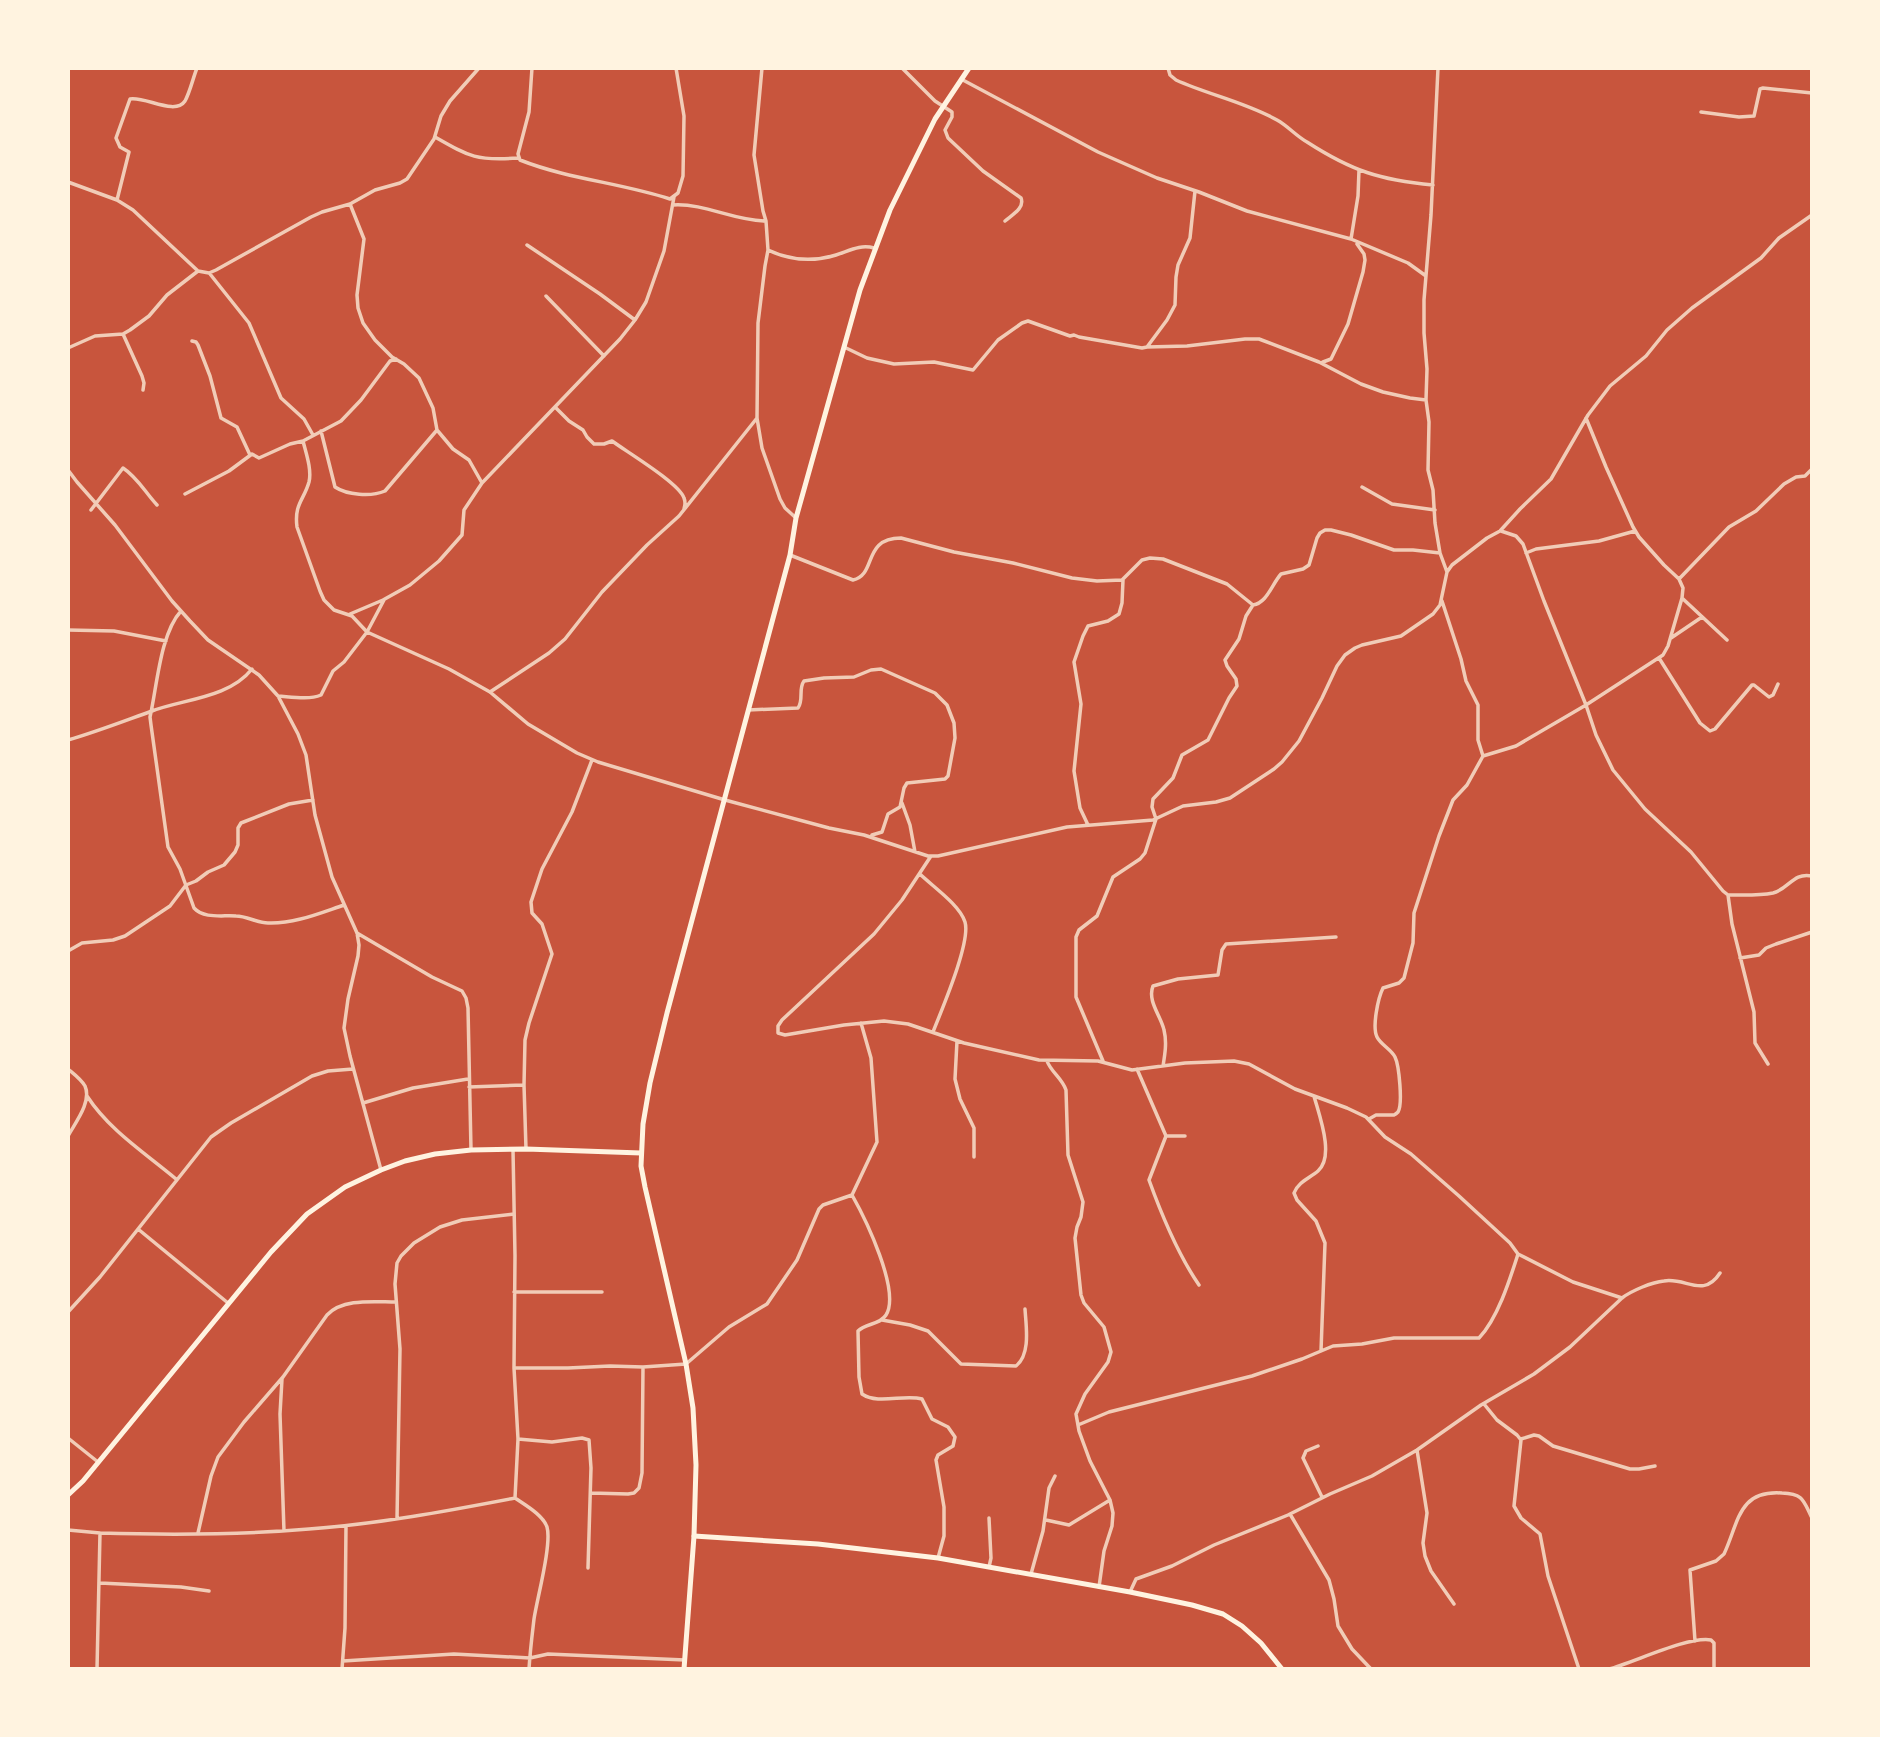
<svg xmlns="http://www.w3.org/2000/svg" width="1880" height="1737" font-family="Georgia,serif">
	<style>
		.lines { fill: none; stroke-linecap: round; stroke-linejoin: round }
		.minor { stroke: #f1ccb7; stroke-width: 3.5 }
		.primary { stroke: #fff3e0; stroke-width: 5 }
		.trunk { stroke: #fff3e0; stroke-width: 5 }
	</style>
	<rect width="100%" height="100%" fill="#c8553d"/>
	<g class="lines">
		<!-- minor -->
		<path class="minor" d="M 532,68 L 529,112 L 518,154 L 520,160 C 568,179 621,183 670,199 L 678,193 L 683,176 L 684,116 L 676,68
			M 762,68 L 754,155 L 763,211 L 766,221 L 768,250 L 765,266 L 758,323 L 757,418 L 762,448 L 780,499 L 785,508 L 796,518
			M 902,68 L 935,101 L 952,112 L 952,117 L 945,130 L 948,138 L 983,171 L 1021,198 C 1025,208 1012,215 1005,221
			M 1168,68 L 1170,75 L 1176,80 C 1209,95 1245,102 1277,120 C 1288,126 1296,136 1307,142 C 1352,171 1380,180 1433,185
			M 1438,68 L 1431,215 L 1424,300 L 1424,333 L 1427,369 L 1426,400 L 1429,422 L 1428,470 L 1433,490 L 1435,523 L 1440,553 L 1447,572
			M 961,79 L 1098,152 L 1157,178 L 1199,192 L 1247,211 L 1351,239 L 1408,263 L 1426,276
			M 1701,112 L 1739,117 L 1754,116 L 1760,89 L 1763,88 L 1812,93
			M 435,137 C 470,157 477,161 518,158
			M 68,182 L 117,200
			M 350,204 L 364,239 L 357,295 L 358,308 L 363,323 L 375,340 L 392,357 L 404,364 L 419,378 L 433,408 L 437,430 L 453,449 L 469,460 L 482,483
			M 673,205 C 705,203 734,221 766,221
			M 1351,239 L 1358,196 L 1359,170
			M 527,245 L 600,294 L 635,320
			M 768,250 C 789,260 813,262 836,255 C 849,251 860,244 874,248
			M 198,271 L 209,273 L 216,270 L 311,217 L 322,212 L 350,204 L 375,190 L 400,183 L 407,179 L 434,139 L 441,116 L 450,101 L 479,68
			M 210,274 L 249,323 L 281,398 L 304,419 L 313,435
			M 546,296 L 604,356
			M 123,334 L 142,376 L 144,383 L 143,390
			M 192,341 L 196,342 L 198,345 L 210,376 L 221,418 L 237,427 L 250,455
			M 844,347 L 867,358 L 894,364 L 934,362 L 973,370 L 998,340 L 1022,323 L 1028,321 L 1070,336 L 1074,335 L 1079,337 L 1142,348 L 1147,347 L 1167,320 L 1175,305 L 1176,277 L 1178,265 L 1190,238 L 1195,191
			M 1147,347 L 1187,346 L 1245,339 L 1259,339 L 1319,362 L 1361,384 L 1383,392 L 1410,398 L 1426,400
			M 68,348 L 95,336 L 123,334 L 130,330 L 149,316 L 167,295 L 198,271 L 133,210 L 117,200 L 129,152 L 120,147 L 116,138 L 130,99 C 145,96 175,116 185,101 C 190,92 193,78 197,68
			M 1323,362 L 1331,359 L 1348,324 L 1363,272 L 1365,260 L 1364,254 L 1357,244
			M 556,408 L 569,421 L 583,430 L 587,437 L 594,444 L 604,444 L 612,441 C 627,452 679,483 684,498 C 686,503 685,504 684,509
			M 1586,418 L 1606,467 L 1633,527 L 1639,537 L 1664,565 L 1679,579 L 1683,588 L 1682,598 L 1727,640
			M 321,431 L 335,487 C 347,495 371,497 385,491 L 437,430
			M 303,441 C 306,453 312,470 309,482 C 304,500 294,504 297,527 L 320,591 L 324,600 L 334,610 L 352,616 L 367,632 L 449,669 L 490,692 L 528,724 L 577,753 L 598,762 L 725,800 L 829,828 L 864,835 L 928,856 L 938,856 L 1067,827 L 1153,820 L 1183,806 L 1216,802 L 1230,798 L 1274,769 L 1282,762 L 1299,741 L 1322,698 L 1337,666 L 1345,655 L 1355,648 L 1362,645 L 1401,636 L 1433,614 L 1440,605 L 1447,572 L 1452,565 L 1487,538 L 1500,531 L 1520,509 L 1551,479 L 1588,415 L 1610,386 L 1646,356 L 1667,330 L 1692,308 L 1761,258 L 1779,238 L 1812,215
			M 68,470 L 77,482 L 115,525 L 172,601 L 190,621 L 208,640 L 259,675 L 278,696 L 298,734 L 306,755 L 315,815 L 332,877 L 357,933 L 359,945 L 358,956 L 348,999 L 344,1028 L 350,1056 L 381,1170
			M 1362,487 L 1392,504 L 1435,510
			M 185,494 L 229,471 L 252,454 L 259,458 L 290,444 L 303,441 L 341,421 L 361,400 L 390,361 L 396,359
			M 91,510 L 123,468 C 137,477 145,492 157,505
			M 1501,531 L 1516,536 L 1523,544 L 1544,601 L 1586,705 L 1596,735 L 1613,770 L 1645,809 L 1691,852 L 1723,891 L 1728,895 L 1732,924 L 1754,1012 L 1755,1043 L 1768,1064
			M 1526,553 L 1536,549 L 1599,541 L 1635,531
			M 790,555 L 853,580 C 877,575 862,538 901,538 L 954,552 L 1013,563 L 1072,578 L 1097,581 L 1122,580 L 1142,560 L 1150,558 L 1163,559 L 1227,584 L 1253,605 C 1267,603 1272,584 1281,574 L 1303,569 L 1309,565 L 1317,538 L 1320,533 L 1325,530 L 1331,530 L 1351,535 L 1394,550 L 1413,550 L 1440,553
			M 1679,579 L 1729,527 L 1756,511 L 1784,484 L 1796,477 L 1805,476 L 1812,469
			M 1442,601 L 1461,659 L 1466,681 L 1478,705 L 1478,740 L 1483,756
			M 181,611 C 160,634 157,687 150,717 L 151,725 L 168,847 L 180,869 L 194,908 C 204,919 222,915 236,916 C 247,916 257,923 268,923 C 294,924 320,913 344,905
			M 350,614 L 383,600 L 410,585 L 439,561 L 462,535 L 464,510 L 482,483 L 620,339 L 635,320 L 646,302 L 664,251 L 674,197
			M 68,630 L 114,631 L 166,641
			M 1671,638 L 1702,617
			M 1659,658 L 1700,723 L 1710,731 L 1715,729 L 1752,685 L 1754,685 L 1769,697 L 1773,695 L 1778,684
			M 490,692 L 549,653 L 565,639 L 602,592 L 647,545 L 679,516 L 757,418
			M 278,696 C 292,697 309,700 321,695 L 333,671 L 344,662 L 367,632 L 384,600
			M 748,710 L 798,708 C 804,700 798,689 804,681 L 824,678 L 854,677 L 871,670 L 881,669 L 935,693 L 947,705 L 954,723 L 955,738 L 948,776 L 945,779 L 907,783 L 904,788 L 900,807 L 888,814 L 882,832 L 872,835
			M 68,740 C 96,732 124,721 152,711 C 184,699 229,698 252,669
			M 902,803 L 910,825 L 915,852
			M 1088,825 L 1080,808 L 1074,771 L 1081,704 L 1074,662 L 1083,636 L 1088,626 L 1108,621 L 1119,614 L 1122,603 L 1123,580
			M 931,856 L 902,900 L 874,934 L 782,1020 L 778,1026 L 778,1033 L 785,1035 L 844,1025 L 884,1021 L 908,1024 L 964,1043 L 1039,1060 L 1098,1061 L 1132,1070 L 1185,1063 L 1234,1061 L 1249,1064 L 1295,1089 L 1347,1108 L 1366,1117 L 1385,1137 L 1411,1154 L 1459,1196 L 1510,1243 L 1518,1254 L 1573,1282 L 1622,1298 C 1631,1291 1652,1282 1664,1281 C 1686,1277 1703,1299 1720,1273
			M 920,874 C 932,886 960,905 965,922 C 971,942 942,1009 933,1032
			M 1728,895 C 1743,895 1758,896 1773,893 C 1789,889 1793,872 1812,876
			M 357,933 L 432,977 L 462,991 L 466,998 L 468,1008 L 471,1150
			M 68,951 L 82,943 L 113,940 L 125,936 L 170,906 L 186,885 L 196,881 L 208,872 L 224,865 L 235,852 L 238,845 L 238,828 L 241,823 L 289,804 L 313,800
			M 1740,958 L 1759,955 L 1766,948 L 1776,944 L 1812,932
			M 957,1041 L 955,1079 L 960,1099 L 974,1128 L 974,1157
			M 1047,1061 C 1051,1072 1062,1078 1066,1090 L 1068,1155 L 1083,1202 L 1081,1217 L 1077,1227 L 1075,1238 L 1081,1295 L 1084,1303 L 1104,1327 L 1111,1352 L 1108,1362 L 1085,1394 L 1076,1414 L 1079,1431 L 1090,1461 L 1110,1500 L 1113,1513 L 1112,1526 L 1104,1551 L 1099,1587
			M 1103,1061 L 1076,997 L 1076,937 L 1079,930 L 1097,916 L 1113,877 L 1140,859 L 1145,853 L 1156,819 L 1152,807 L 1153,799 L 1173,778 L 1182,755 L 1208,740 L 1229,698 L 1237,686 L 1236,679 L 1227,666 L 1225,660 L 1239,639 L 1246,616 L 1253,605
			M 1163,1066 C 1165,1054 1167,1042 1164,1030 C 1161,1016 1147,1001 1153,986 L 1178,979 L 1218,975 L 1222,950 L 1226,944 L 1336,937
			M 68,1069 C 74,1074 81,1079 85,1086 C 92,1102 75,1123 68,1136
			M 1137,1069 L 1166,1136 L 1185,1136
			M 469,1087 L 524,1085
			M 87,1096 C 109,1130 145,1153 176,1179
			M 1314,1096 C 1319,1115 1335,1156 1318,1171 C 1310,1178 1298,1182 1294,1193 L 1297,1200 L 1316,1221 L 1325,1243 L 1321,1351
			M 363,1103 L 413,1088 L 468,1079
			M 1369,1119 L 1376,1115 L 1394,1115 C 1396,1114 1397,1113 1398,1112 C 1403,1104 1399,1065 1395,1057 C 1391,1049 1381,1045 1377,1037 C 1372,1027 1378,998 1383,988 L 1399,983 L 1404,978 L 1413,943 L 1414,913 L 1439,836 L 1453,800 L 1467,785 L 1483,756 L 1516,746 L 1586,705 L 1663,655 L 1668,646 L 1682,598
			M 1166,1136 L 1149,1180 C 1162,1216 1177,1253 1199,1285
			M 526,1149 L 524,1085 L 525,1040 L 529,1023 L 552,954 L 542,924 L 532,913 L 531,902 L 542,869 L 572,812 L 592,760
			M 513,1150 L 515,1256 L 514,1368 L 518,1439 L 515,1498
			M 852,1195 C 865,1218 901,1291 886,1315 C 880,1325 866,1323 858,1331 L 859,1377 L 862,1394 C 878,1405 904,1394 922,1399 L 932,1419 L 948,1427 L 955,1437 L 953,1446 L 938,1455 L 936,1460 L 944,1507 L 944,1536 L 938,1558
			M 138,1229 L 228,1303
			M 514,1292 L 602,1292
			M 68,1312 L 100,1277 L 211,1137 L 231,1123 L 312,1076 L 328,1071 L 353,1069
			M 882,1320 L 910,1325 L 928,1331 L 961,1364 L 1016,1366 C 1031,1354 1026,1326 1025,1309
			M 514,1368 L 568,1368 L 610,1366 L 643,1367 L 686,1364 L 729,1327 L 767,1304 L 797,1260 L 819,1209 L 823,1205 L 852,1195 L 877,1142 L 871,1058 L 861,1023
			M 282,1379 L 280,1414 L 284,1531
			M 1484,1404 L 1497,1420 L 1517,1435 L 1521,1440 L 1514,1506 L 1521,1518 L 1540,1534 L 1548,1576 L 1579,1669
			M 1078,1425 L 1109,1412 L 1252,1376 L 1302,1359 L 1333,1346 L 1362,1344 L 1394,1338 L 1479,1338 C 1498,1318 1510,1279 1518,1254
			M 68,1438 L 98,1462
			M 518,1439 L 552,1442 L 582,1438 L 589,1440 L 591,1468 L 588,1568
			M 1521,1439 L 1534,1435 L 1539,1436 L 1553,1446 L 1630,1469 L 1639,1469 L 1655,1466
			M 1318,1446 L 1306,1451 L 1303,1458 L 1322,1497
			M 1417,1450 L 1427,1513 L 1423,1543 L 1425,1556 L 1431,1571 L 1454,1604
			M 591,1493 L 628,1494 L 634,1493 L 639,1488 L 642,1473 L 643,1367
			M 1290,1514 L 1329,1580 L 1334,1599 L 1338,1626 L 1352,1649 L 1371,1669
			M 989,1518 L 991,1558 L 989,1567
			M 397,1519 L 400,1349 L 395,1284 L 397,1263 L 401,1256 L 414,1243 L 440,1227 L 462,1220 L 514,1214
			M 1046,1520 L 1069,1525 L 1110,1500
			M 68,1530 L 100,1533 L 97,1669
			M 100,1533 C 169,1535 240,1535 309,1529 C 378,1524 447,1511 515,1498 C 525,1505 543,1515 547,1527 C 552,1544 537,1599 534,1619 C 532,1636 530,1652 529,1669
			M 198,1533 L 211,1476 L 218,1457 L 244,1422 L 283,1377 L 327,1315 C 343,1298 374,1302 396,1302
			M 1031,1574 L 1043,1531 L 1049,1488 L 1055,1476
			M 100,1583 L 181,1587 L 209,1591
			M 1130,1592 L 1136,1579 L 1172,1566 L 1214,1545 L 1288,1515 L 1330,1494 L 1372,1476 L 1417,1450 L 1481,1405 L 1534,1374 L 1570,1347 L 1622,1298
			M 1695,1641 L 1690,1570 L 1716,1561 L 1724,1554 C 1739,1522 1738,1490 1782,1493 C 1804,1494 1803,1500 1812,1518
			M 343,1661 L 454,1654 L 530,1658 L 548,1654 L 685,1660
			M 342,1669 L 345,1628 L 346,1526
			M 1609,1669 C 1635,1662 1688,1636 1711,1640 L 1714,1643 L 1714,1669"/>
		<!-- primary -->
		<path class="primary" d="M 684,1669 L 694,1536 L 696,1465 L 693,1408 L 686,1364 L 645,1187 L 641,1166 L 643,1124 L 650,1083 L 667,1013 L 790,555 L 796,518 L 860,290 L 890,210 L 935,119 L 969,68"/>
		<!-- trunk -->
		<path class="trunk" d="M 68,1495 L 83,1481 L 271,1252 L 307,1214 L 345,1187 L 381,1170 L 405,1161 L 435,1154 L 471,1150 L 526,1149 L 641,1153
			M 694,1536 L 818,1544 L 938,1558 L 1130,1592 L 1192,1605 L 1223,1614 L 1242,1626 L 1261,1643 L 1282,1669"/>
	</g>
	<!-- border -->
	<rect width="1880" height="1737" fill="none" stroke="#fff3e0" stroke-width="140"/>
</svg>
